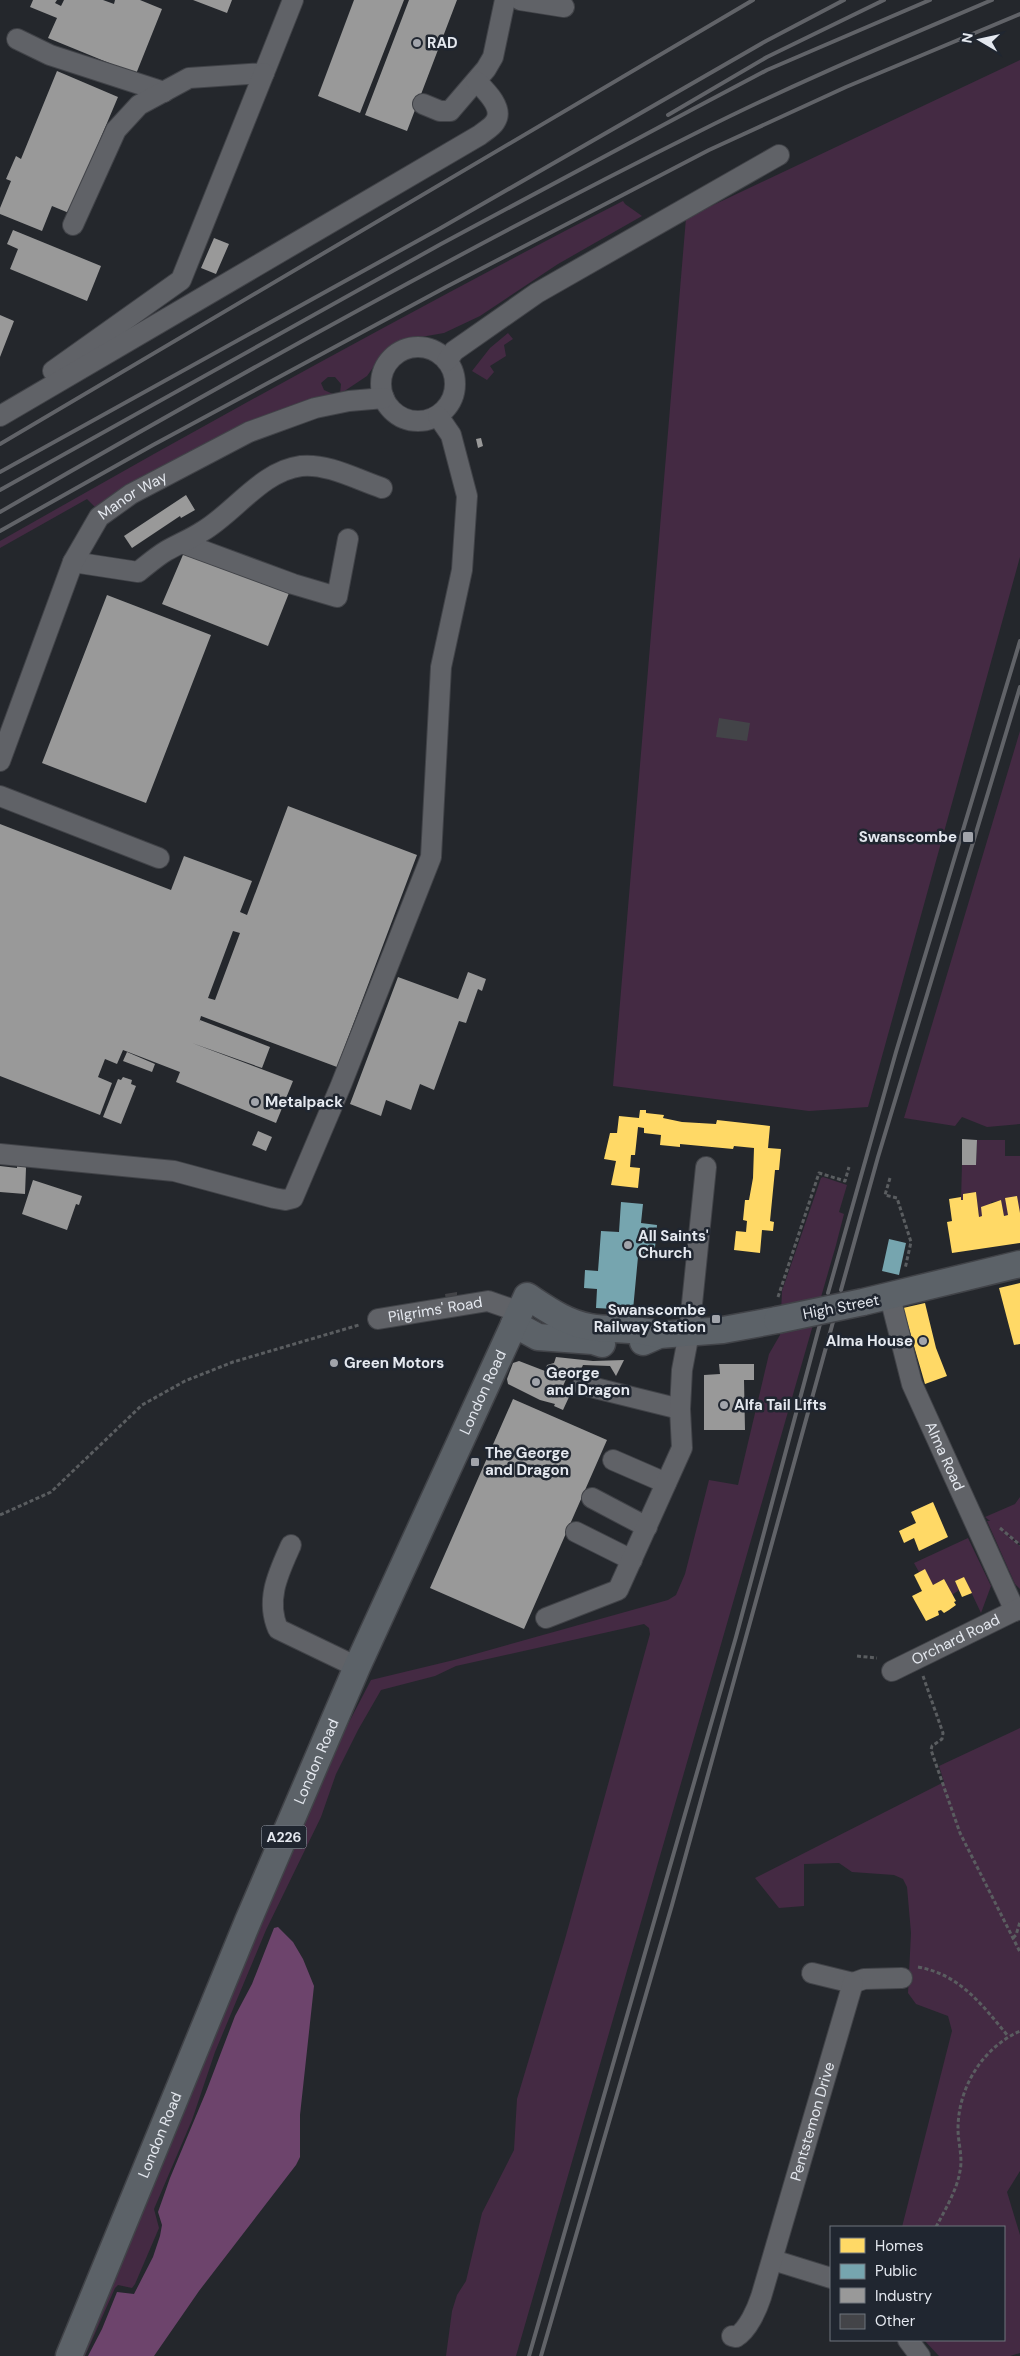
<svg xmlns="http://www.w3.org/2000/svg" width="1020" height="2356" font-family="'DM Sans',sans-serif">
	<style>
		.green { fill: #442a43 }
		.forest { fill: #6d446c }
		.homes { fill: #ffd966 }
		.public { fill: #76a5af }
		.industry { fill: #999; fill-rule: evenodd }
		.building { fill: #434448 }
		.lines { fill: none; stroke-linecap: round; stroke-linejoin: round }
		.minor-casing { stroke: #414348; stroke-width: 22 }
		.major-casing { stroke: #414348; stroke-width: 29 }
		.path { stroke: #5a5d60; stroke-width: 3; stroke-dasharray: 4 2.5; stroke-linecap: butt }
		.minor { stroke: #606267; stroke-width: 20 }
		.major { stroke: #5c6268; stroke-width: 26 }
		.rail { stroke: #616368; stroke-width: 4 }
		.major-bridge-casing { stroke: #414348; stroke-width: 29; stroke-linecap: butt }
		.major-bridge { stroke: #5c6268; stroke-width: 26 }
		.poi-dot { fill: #a1a4ab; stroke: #202630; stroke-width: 2 }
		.labels { text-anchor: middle; stroke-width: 5; stroke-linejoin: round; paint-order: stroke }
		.shield { fill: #202630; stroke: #a9aeb6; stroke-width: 1 }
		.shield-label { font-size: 14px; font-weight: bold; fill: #e4e8ef }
		.poi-label { font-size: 15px; font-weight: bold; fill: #e4e8ef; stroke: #202630; text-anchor: start }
		.street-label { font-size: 15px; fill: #e4e8ef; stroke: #202630 }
	</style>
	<rect width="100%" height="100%" fill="#24272c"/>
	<!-- green -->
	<path class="green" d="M 1020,60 L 1020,557 L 868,1107 L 809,1111 L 613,1086 L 686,218 Z
		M 623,201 L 625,204 L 642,216 L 558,264 L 480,316 L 444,333 L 398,341 L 384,352 L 367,376 L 340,394 L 341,384 L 335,377 L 328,377 L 321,383 L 324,390 L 335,395 L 97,509 L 87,499 L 0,548 L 0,541 C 206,424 413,309 623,201 Z
		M 508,333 L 513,339 L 504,345 L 506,356 L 490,366 L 494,372 L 487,380 L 472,371 L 490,348 Z
		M 1020,731 L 1020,1124 L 987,1127 L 962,1117 L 955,1126 L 904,1118 Z
		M 977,1140 L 1005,1140 L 1005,1156 L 1020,1156 L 1020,1213 L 1006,1198 L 1008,1215 L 1004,1216 L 1001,1201 L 991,1202 L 992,1205 L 982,1216 L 979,1217 L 976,1192 L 963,1194 L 963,1200 L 961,1200 L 962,1165 L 976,1165 Z
		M 823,1177 L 847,1185 L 839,1212 L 844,1214 L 836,1245 L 516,2356 L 446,2356 L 452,2311 L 457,2295 L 466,2281 L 482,2213 L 514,2150 L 517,2099 L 565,1939 L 650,1634 L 649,1628 L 644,1624 L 456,1666 L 435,1676 L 381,1690 L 358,1730 L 336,1774 L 321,1817 L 266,1930 L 215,2052 L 192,2120 L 154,2209 L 159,2228 L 135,2284 L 132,2288 L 118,2285 L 115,2288 L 85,2356 L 80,2356 L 335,1749 L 371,1680 L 454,1660 L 668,1600 L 676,1595 L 685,1574 L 709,1480 L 738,1485 L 769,1354 L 780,1335 L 782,1291 L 821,1178 Z
		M 1020,1497 L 1020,1544 L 985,1517 L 1015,1504 Z
		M 987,1521 L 991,1521 L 1020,1546 L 1020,1589 L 1015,1584 Z
		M 968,1538 L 991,1586 L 981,1613 L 964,1577 L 955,1581 L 959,1590 L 952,1595 L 944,1579 L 933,1585 L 919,1572 L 914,1563 Z
		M 1020,1728 L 1020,2171 L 1007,2192 L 1020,2235 L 1020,2353 L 1010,2356 L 939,2356 L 924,2340 L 1004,2340 L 1004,2227 L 902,2227 L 952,2031 L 948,2016 L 916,2004 L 908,1993 L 911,1933 L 907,1887 L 903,1879 L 894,1875 L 852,1872 L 839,1863 L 804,1864 L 804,1906 L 779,1908 L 755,1878 L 944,1782 L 939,1766 Z"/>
	<!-- forest -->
	<path class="forest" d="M 278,1927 L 293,1942 L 303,1959 L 314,1986 L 300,2115 L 300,2157 L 296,2165 L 199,2291 L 154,2356 L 88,2356 L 102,2329 L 117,2292 L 134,2294 L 153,2257 L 160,2236 L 162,2225 L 158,2212 L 170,2178 L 206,2092 L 235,2016 L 252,1984 L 274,1928 Z"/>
	<!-- homes -->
	<path class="homes" d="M 640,1110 L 646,1110 L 646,1113 L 664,1115 L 663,1118 L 682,1122 L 716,1124 L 717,1120 L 770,1126 L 768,1148 L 781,1149 L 779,1170 L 775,1170 L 770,1221 L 774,1222 L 773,1231 L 762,1230 L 760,1253 L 734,1250 L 736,1231 L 746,1232 L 747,1221 L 743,1220 L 745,1200 L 749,1200 L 753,1178 L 754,1148 L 734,1146 L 733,1149 L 680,1144 L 680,1147 L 660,1145 L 661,1135 L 644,1133 L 644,1128 L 638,1127 L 635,1155 L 631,1155 L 630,1167 L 640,1168 L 638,1188 L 611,1185 L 616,1161 L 604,1159 L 610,1133 L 617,1133 L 619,1116 L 639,1118 Z
		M 976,1192 L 979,1217 L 982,1216 L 981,1207 L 1001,1200 L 1004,1216 L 1008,1215 L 1005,1198 L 1017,1196 L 1020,1213 L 1020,1243 L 952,1253 L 947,1222 L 952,1221 L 949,1199 L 961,1197 L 961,1200 L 963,1200 L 963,1194 Z
		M 1020,1283 L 1020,1344 L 1014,1345 L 999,1288 Z
		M 925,1303 L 936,1348 L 947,1376 L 925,1384 L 903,1308 Z
		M 933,1502 L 948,1537 L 919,1551 L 914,1538 L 904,1543 L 899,1531 L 916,1523 L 911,1512 Z
		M 925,1569 L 933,1585 L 944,1579 L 956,1601 L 954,1602 L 956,1605 L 949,1610 L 944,1613 L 941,1610 L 938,1611 L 939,1615 L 926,1621 L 912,1596 L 922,1591 L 914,1575 Z
		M 964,1577 L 972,1593 L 962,1597 L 955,1581 Z"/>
	<!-- public -->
	<path class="public" d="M 621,1202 L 643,1204 L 641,1223 L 657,1225 L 654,1259 L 638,1257 L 633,1310 L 596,1308 L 597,1289 L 584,1288 L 585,1270 L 598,1271 L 601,1231 L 619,1232 Z
		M 889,1239 L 906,1243 L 899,1275 L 882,1271 Z"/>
	<!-- industry -->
	<path class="industry" d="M 33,0 L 57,0 L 55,3 L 61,6 L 64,0 L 103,0 L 114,4 L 115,0 L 140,0 L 162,9 L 136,74 L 48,38 L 57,18 L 30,7 Z
		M 193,0 L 232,0 L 227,13 Z
		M 354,0 L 404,0 L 360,113 L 318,96 Z
		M 409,0 L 457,0 L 407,131 L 365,115 Z
		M 57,71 L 118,97 L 69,213 L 52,206 L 42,231 L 0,214 L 0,208 L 11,181 L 6,179 L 16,156 L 21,159 Z
		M 13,230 L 101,266 L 87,301 L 10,269 L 18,249 L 7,244 Z
		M 214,238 L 229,244 L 216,274 L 201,268 Z
		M 0,315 L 14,321 L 0,357 Z
		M 481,438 L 483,446 L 478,448 L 476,439 Z
		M 186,495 L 195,510 L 181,518 L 180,516 L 132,548 L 124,536 Z
		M 185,550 L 289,593 L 268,646 L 162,604 Z
		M 107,595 L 211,635 L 146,803 L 42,763 Z
		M 288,806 L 417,855 L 337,1067 L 201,1016 L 199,1023 L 200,1020 L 270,1047 L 262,1068 L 192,1043 L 293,1081 L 276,1123 L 176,1082 L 180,1072 L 123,1050 L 117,1064 L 105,1059 L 98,1077 L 112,1083 L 100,1115 L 0,1076 L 0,824 L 171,890 L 184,856 L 252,881 L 240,912 L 247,915 ZM 233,931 L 240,933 L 215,1000 L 208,998 Z
		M 468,972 L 486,979 L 482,991 L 478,989 L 466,1023 L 459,1021 L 434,1090 L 420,1084 L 411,1110 L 386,1100 L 381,1116 L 350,1104 L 398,977 L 458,999 Z
		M 127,1052 L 155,1064 L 152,1072 L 123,1061 Z
		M 123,1077 L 132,1080 L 131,1084 L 136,1086 L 121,1124 L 103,1117 L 118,1079 L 121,1080 Z
		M 258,1131 L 272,1137 L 266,1151 L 252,1145 Z
		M 962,1139 L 977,1140 L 976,1165 L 962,1165 Z
		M 17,1165 L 25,1166 L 26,1168 L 25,1194 L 0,1192 L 0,1166 L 17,1168 Z
		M 33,1180 L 82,1196 L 79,1205 L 76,1204 L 67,1230 L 22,1214 Z
		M 556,1357 L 593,1361 L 624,1360 L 616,1376 L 610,1366 L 583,1365 L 579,1374 L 570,1370 L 560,1393 L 569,1397 L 563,1410 L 554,1406 L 555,1404 L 540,1400 L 508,1384 L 507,1379 L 513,1363 L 519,1361 L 545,1371 L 547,1365 L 554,1363 Z
		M 719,1364 L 754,1364 L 754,1380 L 744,1380 L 745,1430 L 704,1430 L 704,1375 L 720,1374 Z
		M 513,1399 L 607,1440 L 524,1629 L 430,1588 Z"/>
	<!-- building -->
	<path class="building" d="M 719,718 L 750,723 L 747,741 L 716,737 Z
		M 457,1292 L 457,1299 L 446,1301 L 445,1294 Z"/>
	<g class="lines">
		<defs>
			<g id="minor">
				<path d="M 520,0 L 564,7"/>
				<path d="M 17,39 L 50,55 L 164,92"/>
				<path d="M 423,104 L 440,111 L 450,111 L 486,69 L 493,57 L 505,0"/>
				<path d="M 73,225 L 116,130 L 139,105 L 189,78 L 264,73 L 293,0"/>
				<circle cx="418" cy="384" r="37"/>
				<path d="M 447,361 L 454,351 L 537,293 L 779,155"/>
				<path d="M 53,371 L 181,280 L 264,73"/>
				<path d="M 0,416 L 480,135 C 485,131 492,127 495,122 C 505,108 484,89 476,81"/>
				<path d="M 182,543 L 293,584 L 337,597 L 348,539"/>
				<path d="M 73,562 L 138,572 C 147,565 156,557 166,551 C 178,544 191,539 203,531 C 235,512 262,471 301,466 C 327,463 358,480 382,488"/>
				<path id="s1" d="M 0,761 L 73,562 L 99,517 L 131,494 L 249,432 L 315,408 L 349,401 L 384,398"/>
				<path d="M 0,796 L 159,858"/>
				<path d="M 0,1154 L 174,1171 L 274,1198 L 285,1200 L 293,1198 L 341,1085 L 431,857 L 441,667 L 462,570 L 467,496 L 451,435 L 438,416"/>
				<path id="s2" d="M 890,1297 L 912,1384 L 1015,1611"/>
				<path id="s3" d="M 378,1319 L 488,1301 L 520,1312"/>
				<path d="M 583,1385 L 680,1409"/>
				<path d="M 613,1460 L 666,1483"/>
				<path d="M 592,1498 L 647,1527"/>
				<path d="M 576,1532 L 632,1560"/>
				<path d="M 291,1545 C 279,1572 265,1599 278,1629 L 357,1667"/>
				<path d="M 546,1618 L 618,1590 L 682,1448 L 680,1409 L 682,1370 L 689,1333 L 706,1167"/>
				<path id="s4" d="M 892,1671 L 1020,1608"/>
				<path d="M 812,1973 L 853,1983 L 864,1979 L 902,1978"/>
				<path d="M 773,2260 L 831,2278"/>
				<path id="s5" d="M 732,2336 L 736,2337 C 748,2330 757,2309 761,2297 L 853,1983"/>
				<path d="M 908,2340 L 920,2356"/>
			</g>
			<g id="major">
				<path d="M 863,1302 L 1020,1264"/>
				<path d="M 514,1324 L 538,1337 L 593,1341 L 602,1344"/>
				<path d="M 643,1342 L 659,1335 L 723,1330 L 777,1320"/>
				<path id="s6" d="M 69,2356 L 248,1921 L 357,1667 L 527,1296 C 547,1309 566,1323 590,1327 C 613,1331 636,1327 659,1335"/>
			</g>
		</defs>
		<!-- minor casing -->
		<use href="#minor" class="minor-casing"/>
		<!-- major casing -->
		<use href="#major" class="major-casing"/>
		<!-- path -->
		<path class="path" d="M 890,1178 L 885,1195 L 897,1198 L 911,1242 L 905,1269
			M 778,1297 L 819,1173 L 845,1181 L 849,1167
			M 0,1515 L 51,1492 L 142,1405 L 185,1381 L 233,1362 L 359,1325
			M 1000,1528 L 1020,1545
			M 857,1656 L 877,1658
			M 923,1676 L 943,1733 L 942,1739 L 932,1746 L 931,1750 L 960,1833 L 1020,1952
			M 1013,1938 L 1016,1935 L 1020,1922
			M 918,1967 C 961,1975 982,2005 1008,2036
			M 936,2227 C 945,2210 957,2190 960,2171 C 963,2157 958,2143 958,2129 C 958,2088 982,2048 1020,2031"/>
		<!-- minor -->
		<use href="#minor" class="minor"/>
		<!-- major -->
		<use href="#major" class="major"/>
		<!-- rail -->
		<path class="rail" d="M 668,115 L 767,57 L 884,0
			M 0,444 L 753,0
			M 0,472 L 439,229 L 766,41 L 844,0
			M 0,490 L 441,244 L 695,108 L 767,70 L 930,0
			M 0,512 C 230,379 462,250 700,131 C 795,83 894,42 992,0
			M 0,531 L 153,445 L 446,287 L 709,150 L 846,87 L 1020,14
			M 841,1290 L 878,1157 L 1020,687
			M 828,1293 L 896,1052 L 1020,641
			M 529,2356 L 736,1637 L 820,1324
			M 541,2356 L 672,1905 L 833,1322"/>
		<defs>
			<path id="major-bridge" d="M 777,1320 L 863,1302"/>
		</defs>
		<!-- major-bridge casing -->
		<use href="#major-bridge" class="major-bridge-casing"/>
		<!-- major-bridge -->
		<use href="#major-bridge" class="major-bridge"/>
	</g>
	<!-- markers -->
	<g class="poi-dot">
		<circle cx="417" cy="43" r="5"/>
		<rect x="962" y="831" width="12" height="12" rx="2.5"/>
		<circle cx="255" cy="1102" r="5"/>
		<circle cx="628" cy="1245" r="5"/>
		<rect x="711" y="1314" width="10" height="10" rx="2.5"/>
		<circle cx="923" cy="1341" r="5"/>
		<circle cx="334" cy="1363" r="5"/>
		<circle cx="536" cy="1382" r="5"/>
		<circle cx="724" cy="1405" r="5"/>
		<rect x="470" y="1457" width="10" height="10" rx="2.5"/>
	</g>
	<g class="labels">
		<!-- shield labels -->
		<rect class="shield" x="261.5" y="1825.5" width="45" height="23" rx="4"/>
		<g class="shield-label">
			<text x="284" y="1842">A226</text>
		</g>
		<!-- poi labels -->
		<g class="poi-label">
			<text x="427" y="48">RAD</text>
			<text x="957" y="842" text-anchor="end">Swanscombe</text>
			<text x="265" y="1107">Metalpack</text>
			<text x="638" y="1241">All Saints'<tspan x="638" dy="17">Church</tspan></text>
			<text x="706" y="1315" text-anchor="end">Swanscombe<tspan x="706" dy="17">Railway Station</tspan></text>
			<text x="913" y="1346" text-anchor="end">Alma House</text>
			<text x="344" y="1368">Green Motors</text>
			<text x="546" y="1378">George<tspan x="546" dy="17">and Dragon</tspan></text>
			<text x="734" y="1410">Alfa Tail Lifts</text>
			<text x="485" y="1458">The George<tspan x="485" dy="17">and Dragon</tspan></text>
		</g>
		<!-- street labels -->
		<g class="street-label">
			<text dy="5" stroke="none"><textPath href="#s1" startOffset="304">Manor Way</textPath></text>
			<text transform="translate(841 1307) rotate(-11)" y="5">High Street</text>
			<text dy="5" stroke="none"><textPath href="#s3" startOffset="58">Pilgrims' Road</textPath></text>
			<text dy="5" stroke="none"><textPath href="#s6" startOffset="1049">London Road</textPath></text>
			<text dy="5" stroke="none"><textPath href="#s2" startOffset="169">Alma Road</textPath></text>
			<text dy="5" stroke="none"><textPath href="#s4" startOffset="71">Orchard Road</textPath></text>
			<text dy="5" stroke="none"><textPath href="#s6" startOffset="644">London Road</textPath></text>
			<text dy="5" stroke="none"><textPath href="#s5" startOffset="235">Pentstemon Drive</textPath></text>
			<text dy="5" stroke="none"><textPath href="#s6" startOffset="239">London Road</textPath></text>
		</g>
	</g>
	<!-- legend -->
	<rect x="830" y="2226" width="175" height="115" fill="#202630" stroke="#6e747c"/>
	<rect x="840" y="2238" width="25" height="15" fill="#ffd966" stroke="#6e747c"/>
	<text x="875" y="2251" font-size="15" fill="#e4e8ef">Homes</text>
	<rect x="840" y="2264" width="25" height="15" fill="#76a5af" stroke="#6e747c"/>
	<text x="875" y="2276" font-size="15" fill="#e4e8ef">Public</text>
	<rect x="840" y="2288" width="25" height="15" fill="#999999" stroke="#6e747c"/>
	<text x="875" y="2301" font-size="15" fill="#e4e8ef">Industry</text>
	<rect x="840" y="2314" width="25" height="15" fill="#434448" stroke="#6e747c"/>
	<text x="875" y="2326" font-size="15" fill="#e4e8ef">Other</text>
	<!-- north arrow -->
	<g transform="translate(980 40) rotate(279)" stroke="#202630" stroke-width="4" paint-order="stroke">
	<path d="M0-4L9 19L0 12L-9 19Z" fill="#e4e8ef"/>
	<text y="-8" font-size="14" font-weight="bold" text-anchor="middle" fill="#e4e8ef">N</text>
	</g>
</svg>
